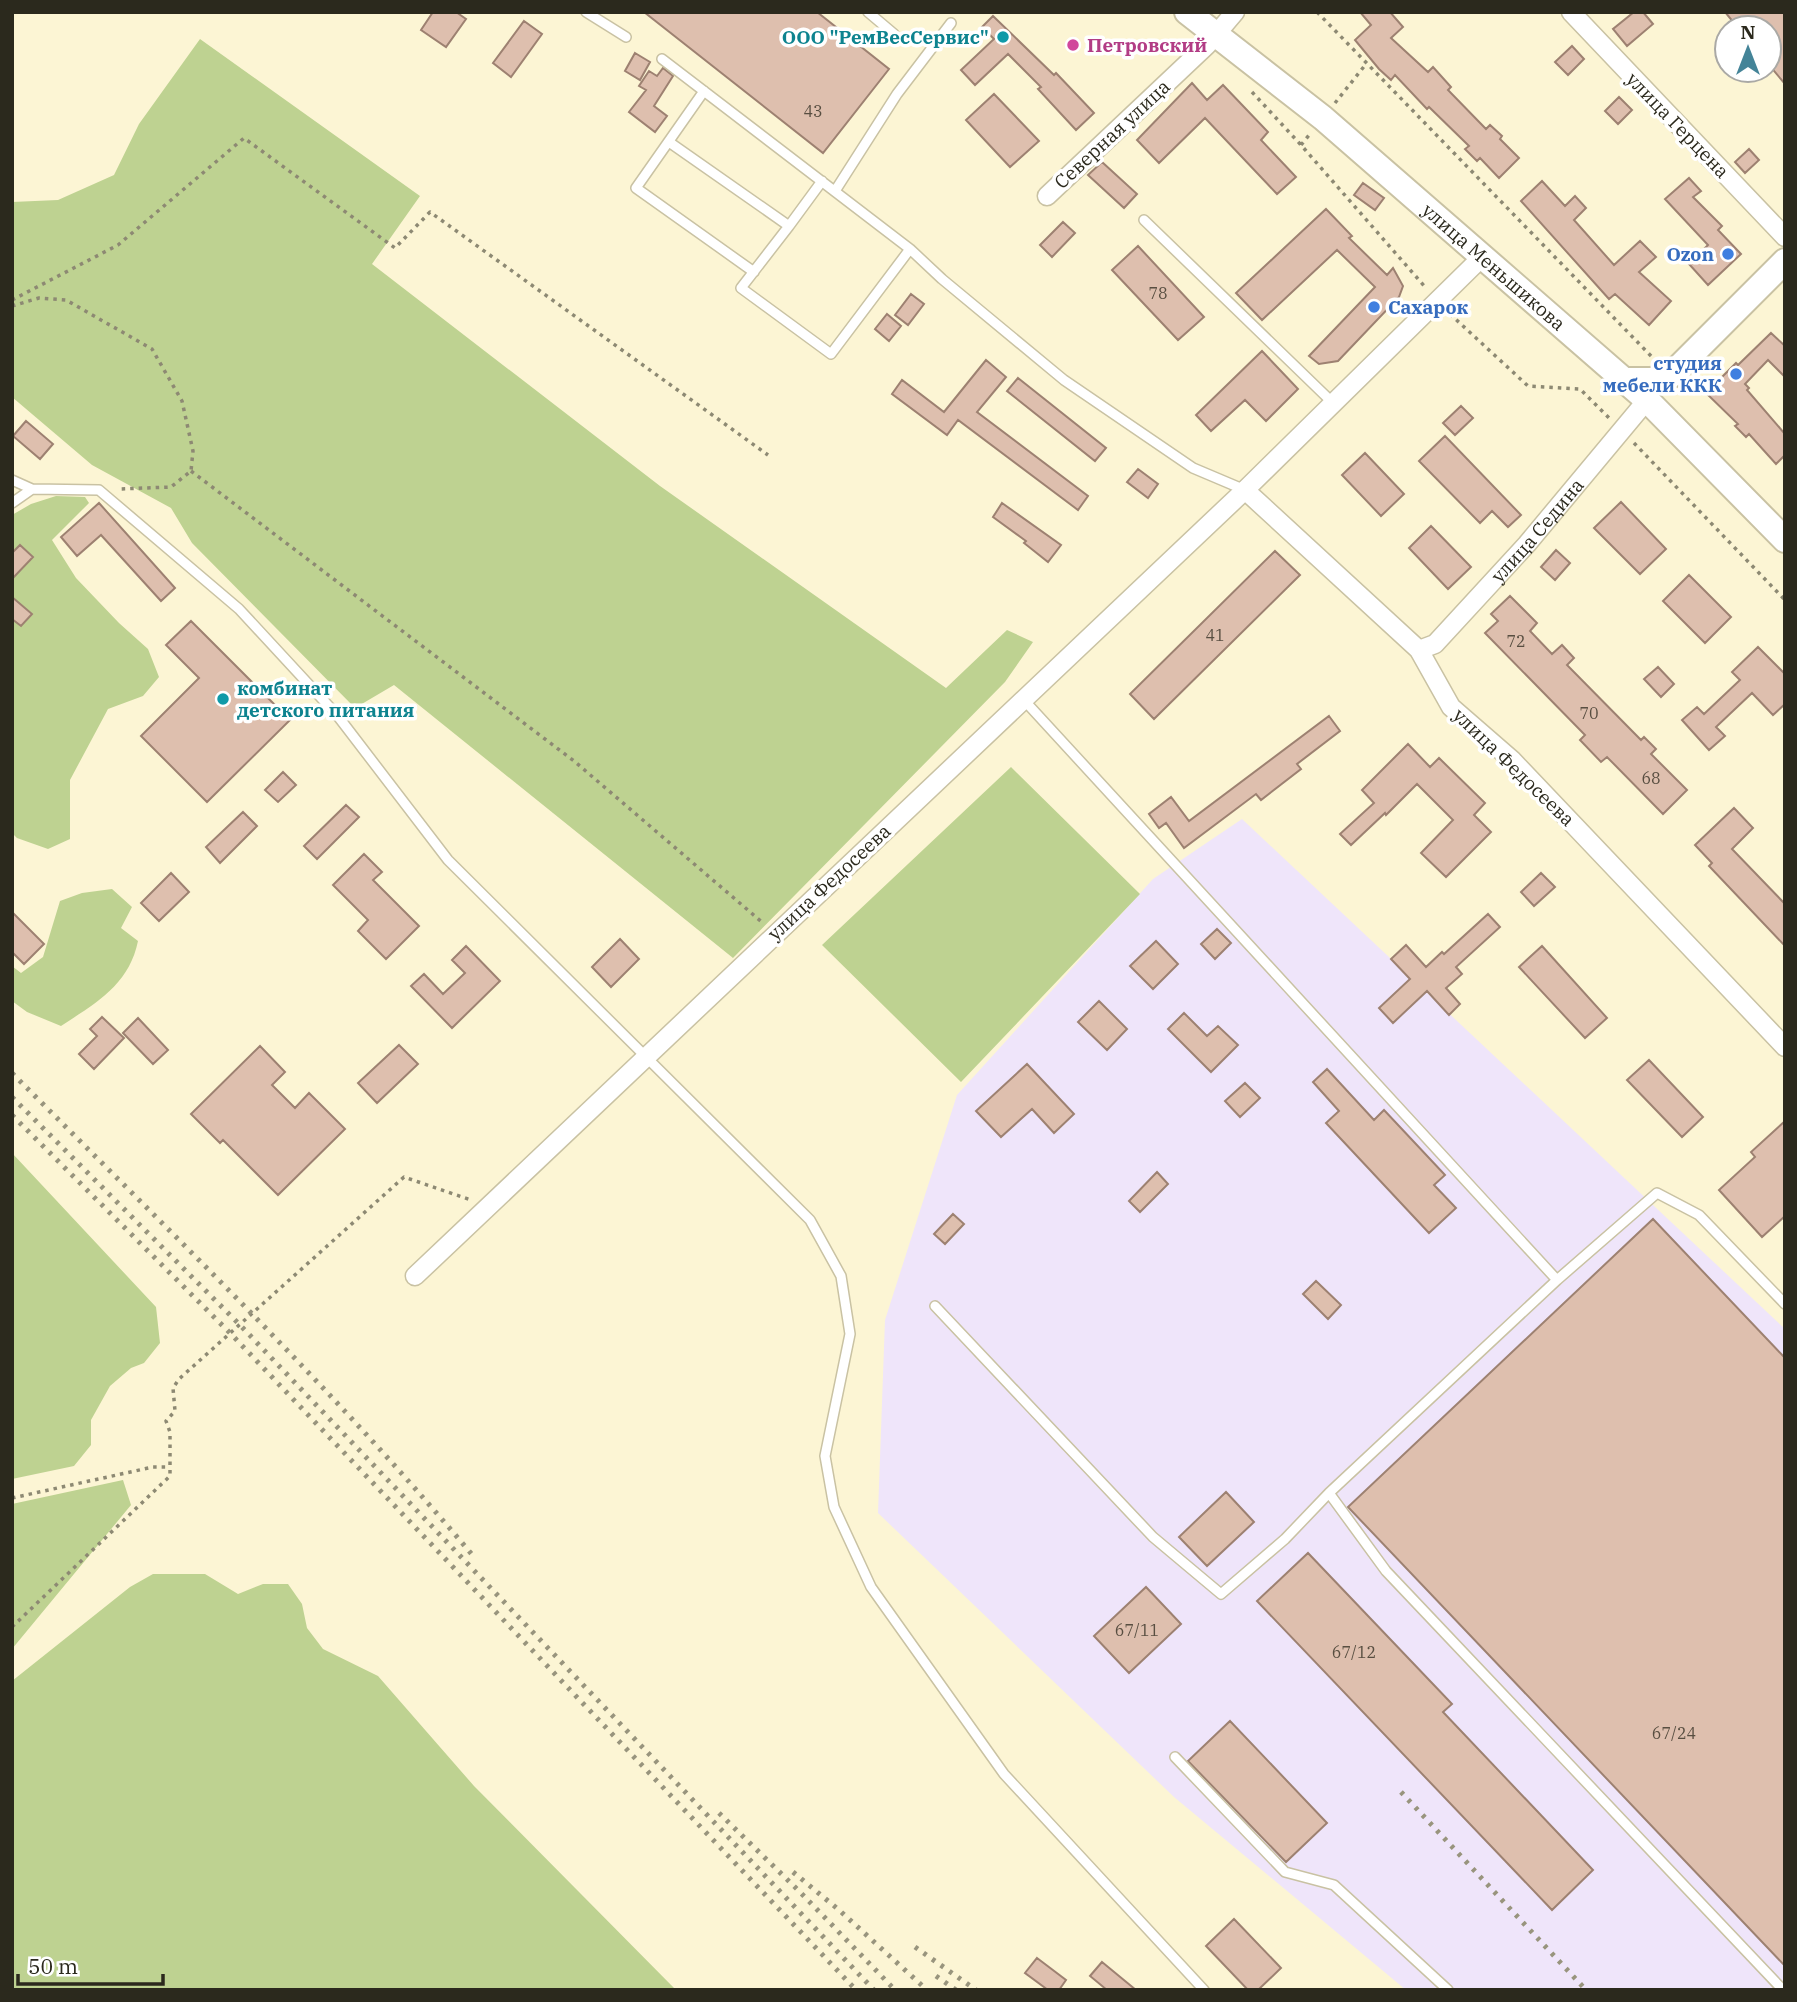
<svg xmlns="http://www.w3.org/2000/svg" width="1797" height="2002" font-family="'IBM Plex Serif',serif">
	<style>
		.industrial { fill: #efe5fa }
		.green { fill: #bed291 }
		.building { fill: #debfae; stroke: #9d8171; stroke-width: 2 }
		.lines { fill: none; stroke-linecap: round; stroke-linejoin: round }
		.lane-casing { stroke: #c9c2a3; stroke-width: 12 }
		.street-casing { stroke: #c9c2a3; stroke-width: 21 }
		.secondary-casing { stroke: #c9c2a3; stroke-width: 28 }
		.path { stroke: #8d8973; stroke-width: 3.5; stroke-dasharray: 3.5 5; stroke-linecap: butt }
		.lane { stroke: #fff; stroke-width: 9 }
		.street { stroke: #fff; stroke-width: 18 }
		.secondary { stroke: #fff; stroke-width: 24 }
		.rail { stroke: #98947d; stroke-width: 5; stroke-dasharray: 3.5 7; stroke-linecap: butt }
		.culture-dot { fill: #0f9aa8; stroke: #fff; stroke-width: 2.5 }
		.hotel-dot { fill: #d1479c; stroke: #fff; stroke-width: 2.5 }
		.shop-dot { fill: #3f7fe0; stroke: #fff; stroke-width: 2.5 }
		.labels { text-anchor: middle; stroke-width: 7; stroke-linejoin: round; paint-order: stroke }
		.number-label { font-size: 16px; fill: #584e41 }
		.culture-label { font-size: 19px; font-weight: bold; fill: #0d838f; stroke: #fff; text-anchor: end }
		.hotel-label { font-size: 19px; font-weight: bold; fill: #b23c85; stroke: #fff; text-anchor: start }
		.street-label { font-size: 19px; fill: #2b291d; stroke: #fff }
		.shop-label { font-size: 19px; font-weight: bold; fill: #366cbe; stroke: #fff; text-anchor: end }
	</style>
	<rect width="100%" height="100%" fill="#fcf5d4"/>
	<!-- industrial -->
	<path class="industrial" d="M 1242,819 L 1785,1329 L 1785,1990 L 1406,1990 L 1174,1797 L 878,1513 L 885,1320 L 957,1095 L 1153,879 Z"/>
	<!-- green -->
	<path class="green" d="M 200,39 L 420,196 L 372,264 L 660,486 L 946,688 L 1007,630 L 1033,642 L 1005,682 L 733,958 L 394,685 L 355,708 L 192,543 L 171,508 L 92,465 L 12,397 L 12,202 L 58,200 L 114,175 L 139,124 Z
		M 56,496 L 85,497 L 89,503 L 52,540 L 76,578 L 119,623 L 148,649 L 159,677 L 143,696 L 108,709 L 70,780 L 70,839 L 48,849 L 17,838 L 12,833 L 12,515 L 31,504 Z
		M 1011,767 L 1140,894 L 961,1082 L 822,945 Z
		M 112,889 L 132,907 L 121,928 L 138,941 C 129,985 96,1003 61,1026 L 27,1012 L 12,1001 L 12,966 L 21,973 L 43,957 L 60,901 L 82,893 Z
		M 12,1153 L 156,1307 L 160,1343 L 144,1363 L 131,1368 L 110,1386 L 91,1420 L 91,1445 L 74,1466 L 12,1479 Z
		M 123,1480 L 131,1505 L 12,1649 L 12,1504 Z
		M 153,1574 L 205,1574 L 238,1594 L 263,1584 L 288,1584 L 302,1604 L 307,1628 L 323,1649 L 378,1676 L 474,1786 L 676,1990 L 12,1990 L 12,1681 L 130,1587 Z"/>
	<!-- building -->
	<path class="building" d="M 433,12 L 456,12 L 466,19 L 446,47 L 421,30 Z
		M 644,12 L 817,12 L 889,69 L 823,153 Z
		M 1360,12 L 1390,12 L 1403,27 L 1391,38 L 1428,72 L 1433,67 L 1451,87 L 1448,90 L 1486,129 L 1490,125 L 1502,136 L 1500,139 L 1519,158 L 1499,178 L 1480,158 L 1477,161 L 1465,149 L 1469,146 L 1429,107 L 1427,109 L 1395,75 L 1391,80 L 1379,69 L 1355,40 L 1371,25 Z
		M 1634,12 L 1643,12 L 1653,24 L 1627,46 L 1613,29 Z
		M 1725,12 L 1785,12 L 1785,84 L 1769,65 L 1769,28 L 1738,28 Z
		M 993,16 L 1054,75 L 1056,73 L 1094,113 L 1076,130 L 1038,89 L 1041,87 L 1008,54 L 975,85 L 961,70 L 994,39 L 982,27 Z
		M 524,21 L 542,34 L 511,77 L 493,63 Z
		M 1572,46 L 1584,59 L 1568,75 L 1555,62 Z
		M 635,53 L 650,62 L 640,80 L 625,71 Z
		M 663,68 L 673,76 L 654,106 L 667,116 L 655,132 L 629,112 L 646,90 L 639,86 L 649,71 L 657,76 Z
		M 1192,83 L 1207,100 L 1223,85 L 1268,132 L 1261,140 L 1296,177 L 1277,194 L 1205,118 L 1159,163 L 1137,140 Z
		M 994,94 L 1039,141 L 1010,167 L 966,120 Z
		M 1619,97 L 1632,110 L 1618,124 L 1605,111 Z
		M 1749,149 L 1759,160 L 1745,173 L 1735,162 Z
		M 1102,162 L 1137,194 L 1124,208 L 1088,175 Z
		M 1689,178 L 1701,191 L 1693,197 L 1722,226 L 1718,230 L 1741,254 L 1708,285 L 1689,264 L 1708,245 L 1665,199 Z
		M 1542,181 L 1565,206 L 1575,196 L 1586,208 L 1574,220 L 1614,265 L 1640,241 L 1656,257 L 1639,272 L 1671,301 L 1649,325 L 1615,294 L 1609,299 L 1521,201 Z
		M 1363,183 L 1384,198 L 1375,210 L 1354,195 Z
		M 1326,209 L 1352,236 L 1349,238 L 1387,275 L 1393,268 L 1403,286 L 1399,297 L 1338,361 L 1319,364 L 1309,356 L 1375,287 L 1337,250 L 1262,320 L 1236,293 Z
		M 1063,222 L 1075,233 L 1052,257 L 1040,245 Z
		M 1138,246 L 1204,317 L 1178,340 L 1112,270 Z
		M 911,294 L 924,304 L 908,325 L 895,315 Z
		M 887,314 L 901,326 L 889,341 L 875,329 Z
		M 1771,333 L 1785,346 L 1785,377 L 1768,360 L 1745,384 L 1749,388 L 1747,390 L 1785,434 L 1785,455 L 1776,464 L 1749,434 L 1746,437 L 1735,426 L 1738,424 L 1706,393 L 1736,363 L 1738,365 Z
		M 1262,351 L 1298,389 L 1266,421 L 1245,400 L 1211,431 L 1196,415 Z
		M 986,360 L 1006,377 L 977,412 L 1088,496 L 1078,510 L 958,420 L 947,435 L 892,394 L 902,380 L 944,412 Z
		M 1018,378 L 1106,448 L 1095,461 L 1007,391 Z
		M 1461,406 L 1473,418 L 1455,435 L 1443,423 Z
		M 26,421 L 53,444 L 40,459 L 13,436 Z
		M 1445,436 L 1521,515 L 1508,527 L 1492,511 L 1480,523 L 1419,461 Z
		M 1365,453 L 1404,494 L 1381,516 L 1342,475 Z
		M 1138,469 L 1158,484 L 1148,498 L 1127,482 Z
		M 1621,502 L 1666,549 L 1640,574 L 1594,528 Z
		M 99,503 L 175,588 L 161,601 L 101,535 L 77,556 L 61,537 Z
		M 1002,503 L 1061,545 L 1048,562 L 1024,543 L 1026,541 L 993,517 Z
		M 1431,526 L 1471,567 L 1448,589 L 1409,548 Z
		M 20,545 L 33,557 L 12,579 L 12,553 Z
		M 1556,550 L 1570,563 L 1555,580 L 1541,567 Z
		M 1275,551 L 1300,575 L 1154,719 L 1130,694 Z
		M 1689,575 L 1731,617 L 1705,643 L 1663,601 Z
		M 1510,596 L 1537,623 L 1530,631 L 1552,654 L 1562,645 L 1574,658 L 1567,665 L 1641,740 L 1644,737 L 1656,749 L 1651,754 L 1687,790 L 1663,814 L 1607,757 L 1601,762 L 1580,740 L 1585,735 L 1485,633 L 1498,621 L 1491,614 Z
		M 12,597 L 32,614 L 21,626 L 12,619 Z
		M 191,621 L 290,720 L 207,802 L 141,736 L 199,678 L 166,645 Z
		M 1758,647 L 1785,674 L 1785,704 L 1773,715 L 1752,693 L 1716,727 L 1725,736 L 1709,750 L 1682,720 L 1697,707 L 1704,714 L 1740,680 L 1732,672 Z
		M 1658,667 L 1674,684 L 1661,697 L 1644,679 Z
		M 1329,716 L 1340,731 L 1297,764 L 1301,769 L 1261,800 L 1256,794 L 1184,848 L 1166,823 L 1159,828 L 1149,814 L 1171,797 L 1189,821 Z
		M 1408,744 L 1430,767 L 1439,758 L 1485,803 L 1474,815 L 1491,832 L 1446,877 L 1421,853 L 1453,820 L 1417,784 L 1386,815 L 1385,813 L 1351,845 L 1340,834 L 1374,803 L 1362,790 Z
		M 283,772 L 296,785 L 278,802 L 265,790 Z
		M 346,805 L 359,817 L 317,859 L 304,846 Z
		M 1734,808 L 1753,828 L 1732,849 L 1785,904 L 1785,946 L 1709,866 L 1712,863 L 1695,845 Z
		M 243,812 L 257,826 L 220,863 L 206,847 Z
		M 364,854 L 382,872 L 373,880 L 419,926 L 386,959 L 358,931 L 368,920 L 333,885 Z
		M 171,873 L 189,892 L 159,921 L 141,903 Z
		M 1541,873 L 1555,887 L 1534,906 L 1521,892 Z
		M 12,912 L 44,944 L 24,964 L 12,952 Z
		M 1488,914 L 1500,927 L 1456,967 L 1462,974 L 1446,988 L 1460,1004 L 1449,1015 L 1427,991 L 1393,1023 L 1379,1008 L 1410,979 L 1391,959 L 1406,945 L 1426,967 L 1442,952 L 1444,954 Z
		M 1217,929 L 1231,943 L 1215,959 L 1201,944 Z
		M 620,939 L 639,959 L 611,987 L 592,967 Z
		M 1156,941 L 1178,964 L 1153,989 L 1130,966 Z
		M 466,946 L 500,981 L 452,1028 L 411,986 L 424,974 L 443,994 L 465,973 L 452,960 Z
		M 1542,946 L 1607,1018 L 1585,1038 L 1519,967 Z
		M 1099,1001 L 1127,1029 L 1107,1050 L 1078,1022 Z
		M 1184,1013 L 1207,1036 L 1218,1026 L 1238,1045 L 1211,1072 L 1168,1029 Z
		M 102,1017 L 124,1038 L 94,1069 L 79,1054 L 97,1036 L 90,1029 Z
		M 138,1018 L 168,1050 L 153,1064 L 123,1033 Z
		M 399,1045 L 418,1064 L 377,1103 L 358,1083 Z
		M 260,1046 L 285,1072 L 272,1085 L 295,1108 L 309,1093 L 345,1129 L 278,1195 L 223,1140 L 220,1143 L 191,1114 Z
		M 1649,1060 L 1703,1117 L 1682,1137 L 1627,1080 Z
		M 1027,1064 L 1074,1114 L 1054,1133 L 1032,1109 L 1001,1137 L 976,1111 Z
		M 1327,1069 L 1374,1120 L 1384,1110 L 1445,1175 L 1434,1185 L 1456,1208 L 1429,1233 L 1326,1123 L 1339,1111 L 1313,1082 Z
		M 1245,1083 L 1260,1098 L 1240,1117 L 1225,1101 Z
		M 1785,1121 L 1785,1216 L 1762,1237 L 1719,1190 L 1755,1157 L 1751,1152 Z
		M 1157,1172 L 1168,1184 L 1140,1212 L 1129,1201 Z
		M 953,1214 L 964,1224 L 945,1244 L 934,1234 Z
		M 1653,1219 L 1785,1358 L 1785,1966 L 1348,1507 Z
		M 1316,1281 L 1341,1305 L 1328,1319 L 1303,1294 Z
		M 1226,1492 L 1254,1522 L 1207,1566 L 1179,1537 Z
		M 1308,1553 L 1452,1704 L 1443,1712 L 1593,1870 L 1552,1910 L 1257,1601 Z
		M 1146,1587 L 1181,1624 L 1129,1673 L 1094,1636 Z
		M 1230,1721 L 1327,1823 L 1286,1862 L 1188,1761 Z
		M 1234,1919 L 1281,1968 L 1258,1990 L 1248,1990 L 1206,1946 Z
		M 1037,1958 L 1066,1980 L 1059,1990 L 1048,1990 L 1025,1973 Z
		M 1102,1962 L 1136,1990 L 1107,1990 L 1090,1976 Z"/>
	<g class="lines">
		<defs>
			<path id="lane" d="M 586,12 L 626,37
				M 868,12 L 894,34
				M 662,59 L 910,249 L 831,354 L 741,288 L 789,226 L 669,142
				M 704,91 L 636,188 L 754,272
				M 835,191 L 897,94 L 951,23
				M 1144,220 L 1333,403
				M 789,226 L 822,181
				M 910,249 L 942,279 L 1064,380 L 1193,468 L 1245,490
				M 12,480 L 32,489 L 99,490 L 239,609 L 337,715 L 448,860 L 810,1220 L 841,1276 L 850,1334 L 825,1456 L 834,1507 L 871,1587 L 1004,1774 L 1204,1990
				M 12,503 L 32,489
				M 1023,699 L 1557,1280
				M 935,1306 L 1153,1537 L 1221,1594 L 1285,1539 L 1329,1493
				M 1175,1757 L 1285,1872 L 1334,1885 L 1448,1990
				M 1783,1990 L 1386,1571 L 1329,1493 L 1557,1280 L 1657,1193 L 1699,1215 L 1785,1304"/>
			<g id="street">
				<path d="M 1571,12 L 1785,237"/>
				<path d="M 1047,196 L 1207,45 L 1235,12"/>
				<path d="M 1245,490 L 1419,650 L 1451,707 L 1512,760 L 1785,1047"/>
				<path id="s1" d="M 1419,650 L 1435,644 L 1527,544 L 1647,400"/>
				<path d="M 415,1276 L 1245,490 L 1482,257"/>
			</g>
			<g id="secondary">
				<path id="s2" d="M 1187,12 L 1323,118 L 1647,400 L 1785,540"/>
				<path d="M 1623,380 L 1651,380 L 1670,376 L 1785,261"/>
			</g>
		</defs>
		<!-- lane casing -->
		<use href="#lane" class="lane-casing"/>
		<!-- street casing -->
		<use href="#street" class="street-casing"/>
		<!-- secondary casing -->
		<use href="#secondary" class="secondary-casing"/>
		<!-- path -->
		<path class="path" d="M 1317,12 L 1652,357
			M 1252,92 L 1301,145 L 1426,288
			M 1335,103 L 1366,64
			M 1301,145 L 1310,134
			M 12,300 L 118,245 L 244,138 L 395,248 L 430,212 L 768,455
			M 12,306 L 39,298 L 66,300 L 152,349 L 182,401 L 193,451 L 191,471 L 171,487 L 119,489
			M 1450,314 L 1528,386 L 1580,389 L 1609,418
			M 1634,443 L 1785,600
			M 191,471 L 574,761 L 763,923
			M 12,1498 L 153,1467 L 170,1467
			M 12,1627 L 170,1476 L 170,1432 L 166,1421 L 175,1411 L 173,1388 L 179,1379 L 404,1177 L 471,1200"/>
		<!-- lane -->
		<use href="#lane" class="lane"/>
		<!-- street -->
		<use href="#street" class="street"/>
		<!-- secondary -->
		<use href="#secondary" class="secondary"/>
		<!-- rail -->
		<path class="rail" d="M 12,1073 C 169,1231 331,1386 474,1557
			M 12,1097 L 240,1325 L 874,1990
			M 12,1115 L 231,1334 L 856,1990
			M 1401,1792 L 1586,1990
			M 719,1813 L 801,1893 L 895,1990
			M 793,1872 L 839,1910 L 927,1990
			M 915,1947 L 976,1990
			M 936,1976 L 956,1990"/>
	</g>
	<!-- markers -->
	<g class="culture-dot">
		<circle cx="1003" cy="37" r="7"/>
		<circle cx="223" cy="699" r="7"/>
	</g>
	<circle class="hotel-dot" cx="1073" cy="45" r="7"/>
	<g class="shop-dot">
		<circle cx="1728" cy="254" r="7"/>
		<circle cx="1374" cy="307" r="7"/>
		<circle cx="1736" cy="374" r="7"/>
	</g>
	<g class="labels">
		<!-- number labels -->
		<g class="number-label">
			<text x="813" y="117">43</text>
			<text x="1158" y="299">78</text>
			<text x="1215" y="641">41</text>
			<text x="1516" y="647">72</text>
			<text x="1589" y="719">70</text>
			<text x="1651" y="784">68</text>
			<text x="1137" y="1636">67/11</text>
			<text x="1354" y="1658">67/12</text>
			<text x="1674" y="1739">67/24</text>
		</g>
		<!-- culture labels -->
		<g class="culture-label">
			<text x="989" y="44">ООО "РемВесСервис"</text>
			<text x="237" y="695" text-anchor="start">комбинат<tspan x="237" dy="22">детского питания</tspan></text>
		</g>
		<!-- hotel labels -->
		<g class="hotel-label">
			<text x="1087" y="52">Петровский</text>
		</g>
		<!-- street labels -->
		<g class="street-label">
			<text transform="translate(1678 125) rotate(46)" y="7">улица Герцена</text>
			<text transform="translate(1112 134) rotate(-43)" y="7">Северная улица</text>
			<text dy="7" stroke="none"><textPath href="#s2" startOffset="399">улица Меньшикова</textPath></text>
			<text dy="7" stroke="none"><textPath href="#s1" startOffset="170">улица Седина</textPath></text>
			<text transform="translate(1514 767) rotate(44)" y="7">улица Федосеева</text>
			<text transform="translate(829 882) rotate(-43)" y="7">улица Федосеева</text>
		</g>
		<!-- shop labels -->
		<g class="shop-label">
			<text x="1714" y="261">Ozon</text>
			<text x="1388" y="314" text-anchor="start">Сахарок</text>
			<text x="1722" y="370">студия<tspan x="1722" dy="22">мебели ККК</tspan></text>
		</g>
	</g>
	<!-- border -->
	<rect width="1797" height="2002" fill="none" stroke="#2b291d" stroke-width="28"/>
	<!-- north arrow -->
	<g transform="translate(1748 49)"><circle r="33" fill="#ffffff" stroke="#aaa9a5" stroke-width="2"/>
	<path d="M0-5L12 26L0 18L-12 26Z" fill="#448498"/>
	<text y="-10" font-size="19" font-weight="bold" text-anchor="middle" fill="#2b291d">N</text>
	</g>
	<!-- scale -->
	<path d="M18 1974v10h145v-10" fill="none" stroke="#2b291d" stroke-width="3.5"/>
	<text x="28" y="1974" font-size="21" fill="#2b291d" stroke="#ffffff" stroke-width="5" paint-order="stroke">50 m</text>
</svg>
